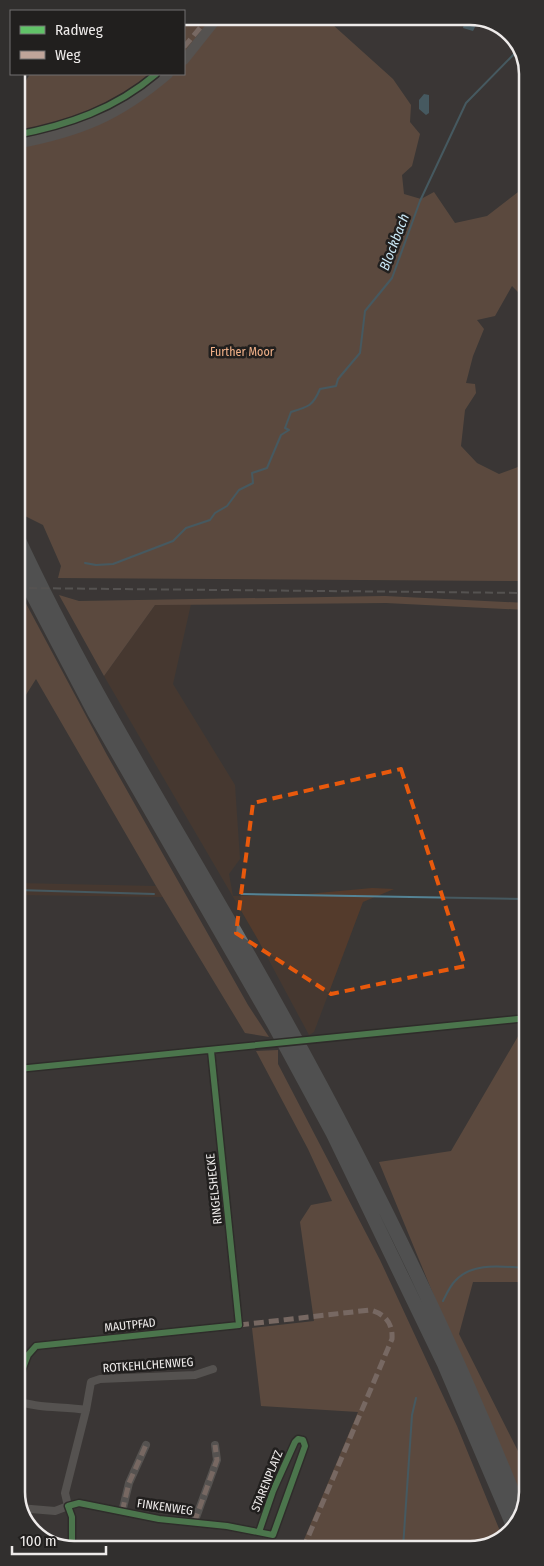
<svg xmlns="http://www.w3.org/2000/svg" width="544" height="1566" font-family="'Fira Sans Condensed',sans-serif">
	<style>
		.green { fill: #543b2c }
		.forest { fill: #83604b }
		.water { fill: #548395 }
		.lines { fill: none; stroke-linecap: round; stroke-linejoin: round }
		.stream { stroke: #548395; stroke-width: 2 }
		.street { stroke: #757371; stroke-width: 8 }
		.secondary { stroke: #757371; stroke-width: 10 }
		.highway { stroke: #6a7072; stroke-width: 14 }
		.rail { stroke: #767473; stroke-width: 2; stroke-dasharray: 8 4; stroke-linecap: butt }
		.quiet { stroke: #c0a59a; stroke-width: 5; stroke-dasharray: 10 5; stroke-linecap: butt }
		.cycleway-casing { stroke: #211f1e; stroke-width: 9 }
		.cycleway { stroke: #61c268; stroke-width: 6 }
		.marked { fill: none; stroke: #e8590c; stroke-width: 4; stroke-dasharray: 10 6; stroke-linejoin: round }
		.labels { text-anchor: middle; stroke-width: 5; stroke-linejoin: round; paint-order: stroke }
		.park-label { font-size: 12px; fill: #f1b088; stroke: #211f1e }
		.street-label { font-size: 12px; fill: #eeebea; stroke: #211f1e }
		.water-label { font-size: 14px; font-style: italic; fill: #cae9f7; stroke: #211f1e }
		.rim { fill: none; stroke: #eeebea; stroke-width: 2.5 }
	</style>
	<rect width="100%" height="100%" fill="#3a3735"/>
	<!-- green -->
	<path class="green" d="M 191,604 L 173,684 L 235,785 L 240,859 L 229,874 L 233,896 L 307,894 L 372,888 L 394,889 L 363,902 L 314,1032 L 309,1035 L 257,938 L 104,676 L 155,605 Z
		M 17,883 L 156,886 L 163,897 L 17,895 Z"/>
	<!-- forest -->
	<path class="forest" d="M 184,16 L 323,16 L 393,79 L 411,105 L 410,122 L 420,134 L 412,166 L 402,175 L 404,194 L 421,199 L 434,192 L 455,223 L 487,216 L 526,186 L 526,300 L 512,286 L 495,316 L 477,320 L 484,329 L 473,356 L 466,383 L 475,384 L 476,393 L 465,410 L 461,446 L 477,463 L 499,474 L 526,464 L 527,581 L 58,578 L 61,566 L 43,525 L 21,514 L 17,505 L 17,243 L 20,236 L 16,97 L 30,74 L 184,74 Z
		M 404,16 L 442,16 L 429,26 Z
		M 59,595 L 79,601 L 385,596 L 527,603 L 527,610 L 386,603 L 155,605 L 104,676 Z
		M 17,596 L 22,596 L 107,755 L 248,1005 L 269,1037 L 245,1033 L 156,886 L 36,679 L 17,709 Z
		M 527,1021 L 527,1282 L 473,1282 L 459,1334 L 522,1459 C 528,1474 530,1487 524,1502 L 443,1318 L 379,1162 L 451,1151 Z
		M 278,1050 L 278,1064 L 380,1260 L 457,1426 L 502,1536 L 484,1548 L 300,1549 L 358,1412 L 261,1406 L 252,1328 L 314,1321 L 300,1222 L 311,1205 L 332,1201 L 308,1149 L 256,1051 Z"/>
	<!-- water -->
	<path class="water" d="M 466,16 L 479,19 L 473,31 L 463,28 Z
		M 424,94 L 429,95 L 429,113 L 426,115 L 419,109 L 419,100 Z"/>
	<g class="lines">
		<!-- stream -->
		<path class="stream" d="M 85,563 L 96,565 L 113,564 L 173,541 L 186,528 L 210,520 L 215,513 L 227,506 L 239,490 L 253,483 L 252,473 L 267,468 L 281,435 L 289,430 L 285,428 L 291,412 C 308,407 313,406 320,389 L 336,386 L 338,379 L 360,353 L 365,311 L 392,278 L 420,201 L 466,103 L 519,49
			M 17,683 L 24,672
			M 17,890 L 154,894
			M 241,894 L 527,899
			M 443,1301 C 446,1295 450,1286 455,1281 C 473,1261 504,1267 527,1268
			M 403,1548 L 412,1415 L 416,1398"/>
		<!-- street -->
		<path class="street" d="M 18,1351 L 28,1355
			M 18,1381 L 28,1355 L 36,1346 L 239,1325 L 211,1051
			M 18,1401 C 40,1409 63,1406 86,1410 L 91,1382 L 100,1379 L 195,1375 L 213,1369
			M 19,1508 L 55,1511 L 68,1506 L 65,1493 L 86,1410
			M 122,1512 L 129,1483 L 146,1445
			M 194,1523 L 217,1460 L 215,1445
			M 72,1550 L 72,1517 L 68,1506 L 79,1503 L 159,1519 L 227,1526 L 273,1535 L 305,1446 L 303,1440 L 298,1439 L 295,1442 L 273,1491 L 259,1532"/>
		<!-- secondary -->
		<path class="secondary" d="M 184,60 L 219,16
			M 16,144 C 80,132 119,116 168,74"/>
		<!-- highway -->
		<path class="highway" d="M 17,536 C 85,683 172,820 252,961 C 353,1138 446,1323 521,1513
			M 17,565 L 94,712 L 273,1023 L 333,1134 L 444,1364 L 514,1528"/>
		<!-- rail -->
		<path class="rail" d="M 17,588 L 527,593"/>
		<!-- quiet -->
		<path class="quiet" d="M 184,47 L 210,16
			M 239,1325 L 370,1310 C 385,1314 393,1323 392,1339 L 303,1549
			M 122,1512 L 129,1483 L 146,1445
			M 194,1523 L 217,1460 L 215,1445"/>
		<defs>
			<path id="cycleway" d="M 16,135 C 68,125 115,109 156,74
				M 18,1069 L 527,1018
				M 18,1381 L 28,1355 L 36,1346 L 239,1325 L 211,1051
				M 72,1550 L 72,1517 L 68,1506 L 79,1503 L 159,1519 L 227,1526 L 273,1535 L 305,1446 L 303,1440 L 298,1439 L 295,1442 L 273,1491 L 259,1532"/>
		</defs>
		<!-- cycleway casing -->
		<use href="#cycleway" class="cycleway-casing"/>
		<!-- cycleway -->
		<use href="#cycleway" class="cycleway"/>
	</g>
	<!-- marked area -->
	<path d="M0 0H544V1566H0ZM 401,769 L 465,966 L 331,994 L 236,933 L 253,803 Z" fill="#3a3735" fill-opacity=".55" fill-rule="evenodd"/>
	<path class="marked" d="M 401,769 L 465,966 L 331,994 L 236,933 L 253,803 Z"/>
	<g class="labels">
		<!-- park labels -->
		<g class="park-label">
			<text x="242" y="356">Further Moor</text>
		</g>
		<!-- street labels -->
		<g class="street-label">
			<text transform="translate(214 1189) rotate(-96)" y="4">RINGELSHECKE</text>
			<text transform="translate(130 1325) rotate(-6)" y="4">MAUTPFAD</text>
			<text transform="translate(148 1365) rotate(-4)" y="4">ROTKEHLCHENWEG</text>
			<text transform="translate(267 1481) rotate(-68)" y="4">STARENPLATZ</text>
			<text transform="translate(165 1507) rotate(8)" y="4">FINKENWEG</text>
		</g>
		<!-- water labels -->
		<g class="water-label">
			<text transform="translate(394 242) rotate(-69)" y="5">Blockbach</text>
		</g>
	</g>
	<!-- crop -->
	<path d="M0 0H544V1566H0ZM74 25H470A49 49 0 0 1 519 74V1492A49 49 0 0 1 470 1541H74A49 49 0 0 1 25 1492V74A49 49 0 0 1 74 25Z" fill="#312f2e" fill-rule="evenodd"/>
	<path class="rim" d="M74 25H470A49 49 0 0 1 519 74V1492A49 49 0 0 1 470 1541H74A49 49 0 0 1 25 1492V74A49 49 0 0 1 74 25Z"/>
	<!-- legend -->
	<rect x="10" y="10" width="175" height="65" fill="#211f1e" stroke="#737170"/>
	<rect x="20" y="26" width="25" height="8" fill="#61c268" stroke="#737170"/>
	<text x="55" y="35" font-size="15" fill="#eeebea">Radweg</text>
	<rect x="20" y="51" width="25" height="8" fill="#c0a59a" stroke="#737170"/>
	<text x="55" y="60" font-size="15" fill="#eeebea">Weg</text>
	<!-- scale -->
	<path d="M12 1546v8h94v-8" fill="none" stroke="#eeebea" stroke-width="2.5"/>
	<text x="20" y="1546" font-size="15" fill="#eeebea" stroke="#211f1e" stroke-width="4" paint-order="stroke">100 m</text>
</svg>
